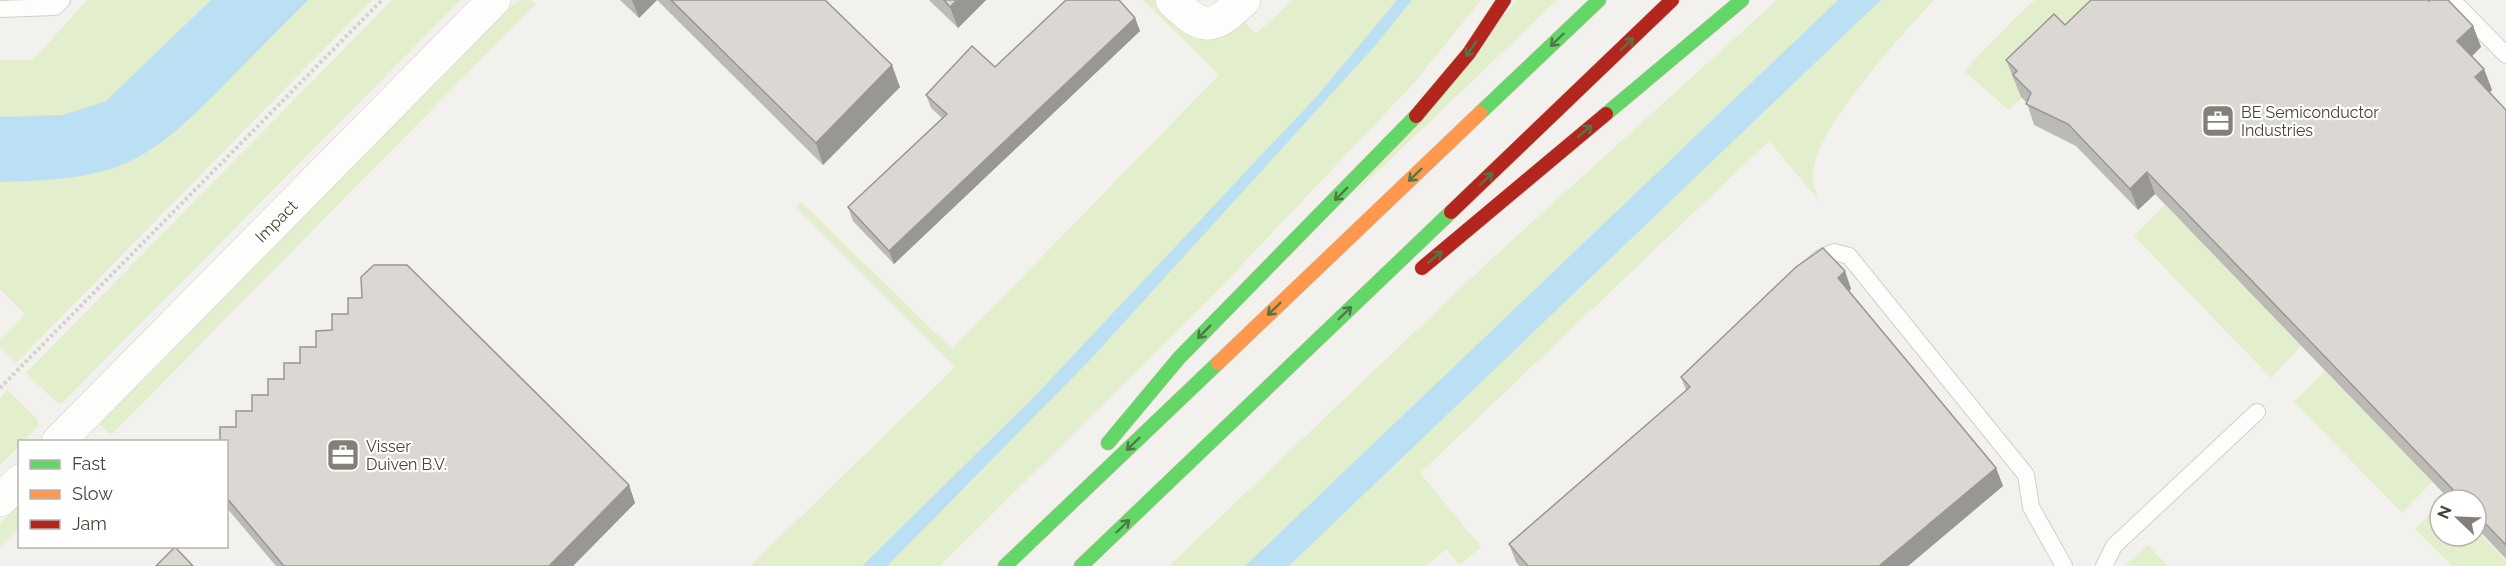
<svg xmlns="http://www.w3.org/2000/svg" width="2506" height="566" font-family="Raleway,sans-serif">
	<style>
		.green { fill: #e2eecc }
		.water { fill: #bce0f3 }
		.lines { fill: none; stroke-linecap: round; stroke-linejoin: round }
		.lane-casing { stroke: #d1cfca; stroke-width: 18 }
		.street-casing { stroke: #d1cfca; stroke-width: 34 }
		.fast-casing { stroke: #ccbda7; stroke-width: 15 }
		.slow-casing { stroke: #ccbda7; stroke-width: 15 }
		.jam-casing { stroke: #ccbda7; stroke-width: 15 }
		.path { stroke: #d3d1cb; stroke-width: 4; stroke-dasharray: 3 3; stroke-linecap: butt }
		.lane { stroke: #fdfdfc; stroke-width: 16 }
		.street { stroke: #fdfdfc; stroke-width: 33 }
		.fast { stroke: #63d668; stroke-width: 14 }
		.slow { stroke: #ff974d; stroke-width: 14 }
		.jam { stroke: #b3261e; stroke-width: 14 }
		.wall { fill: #bcbab5 }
		.shaded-wall { fill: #999794 }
		.building { fill: #dbd8d3; stroke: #999794; stroke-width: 1.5 }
		.oneway { stroke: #537648 }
		.labels { text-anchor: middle; stroke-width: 4.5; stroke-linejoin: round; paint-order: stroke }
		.poi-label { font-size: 16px; fill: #4a4237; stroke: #fff; text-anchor: start }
		.street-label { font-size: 16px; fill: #4a4237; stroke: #fff }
	</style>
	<rect width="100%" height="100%" fill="#f3f1ed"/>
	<!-- green -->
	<path class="green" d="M 87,0 L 236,0 L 124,92 L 69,118 L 0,123 L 0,60 L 33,60 Z
		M 300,0 L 372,0 L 16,363 L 0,347 L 0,339 L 25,314 L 0,289 L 0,177 Z
		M 392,0 L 461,0 L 61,404 L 56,402 L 26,373 Z
		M 530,0 L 536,4 L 111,435 L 100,424 L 517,1 Z
		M 1143,0 L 1156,0 L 1179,23 L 1241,18 L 1256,34 L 1293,0 L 1481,0 L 1413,84 L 1218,290 L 940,566 L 750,566 L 955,367 L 796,207 L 801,202 L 952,349 L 1219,75 Z
		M 1517,0 L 1557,0 L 1352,196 Z
		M 1777,0 L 1838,0 L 1245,566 L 1169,566 L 1486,264 Z
		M 1881,0 L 1934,0 C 1901,36 1815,128 1813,175 C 1812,185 1817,193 1820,202 L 1769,141 L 1420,473 L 1481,547 L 1459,565 L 1446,549 L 1426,566 L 1289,566 Z
		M 2035,0 L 2122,0 L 2009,110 L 1964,71 L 2015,18 Z
		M 2165,205 L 2301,346 L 2271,378 L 2134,236 Z
		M 2325,371 L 2432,482 L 2402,513 L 2294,402 Z
		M 7,390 L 38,420 L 39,426 L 24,441 L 20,442 L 19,446 L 0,465 L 0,398 Z
		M 19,504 L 19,528 L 0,547 L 0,524 Z
		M 2440,504 L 2440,536 L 2476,536 L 2476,529 L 2506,561 L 2506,566 L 2452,566 L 2415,529 Z
		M 2148,545 L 2168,566 L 2124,566 Z"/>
	<!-- water -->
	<path class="water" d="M 211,0 L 308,0 C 282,26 256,52 230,79 C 196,113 161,151 114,168 C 77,180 38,181 0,182 L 0,117 L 63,115 L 106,101 Z
		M 1397,0 L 1412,0 L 1374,47 L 1089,361 L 887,566 L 862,566 L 1034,397 L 1317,96 Z
		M 1838,0 L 1881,0 L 1289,566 L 1245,566 Z"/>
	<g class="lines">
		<defs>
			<path id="lane" d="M 2452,0 L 2506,55
				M 0,9 L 55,7 L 62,0
				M 1811,267 L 1819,259 L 1834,252 L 1849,256 L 2026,475 L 2031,507 L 2064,566
				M 2104,566 L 2114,546 L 2257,412"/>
			<path id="street" d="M 1172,0 C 1204,32 1212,30 1244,0
				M 58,442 L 494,0
				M 0,500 L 20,481"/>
			<path id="fast" d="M 1480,113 L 1599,0
				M 1606,114 L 1742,0
				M 1108,443 L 1179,358 L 1416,116
				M 1005,566 L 1218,363
				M 1081,566 L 1451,212"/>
			<path id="slow" d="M 1218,363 L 1480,113"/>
			<path id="jam" d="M 1416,116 L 1469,53 L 1504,0
				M 1451,212 L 1672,0
				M 1422,268 L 1606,114"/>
		</defs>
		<!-- lane casing -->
		<use href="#lane" class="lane-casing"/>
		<!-- street casing -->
		<use href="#street" class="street-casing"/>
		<!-- fast casing -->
		<use href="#fast" class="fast-casing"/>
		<!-- slow casing -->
		<use href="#slow" class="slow-casing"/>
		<!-- jam casing -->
		<use href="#jam" class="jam-casing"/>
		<!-- path -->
		<path class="path" d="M 0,388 L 382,0"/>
		<!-- lane -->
		<use href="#lane" class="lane"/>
		<!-- street -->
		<use href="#street" class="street"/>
		<!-- fast -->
		<use href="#fast" class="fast"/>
		<!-- slow -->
		<use href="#slow" class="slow"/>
		<!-- jam -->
		<use href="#jam" class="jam"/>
	</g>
	<!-- wall -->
	<path class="wall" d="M 620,0 L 825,0 L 900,87 L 823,165 L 657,0 L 639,18 Z
		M 929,0 L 986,0 L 958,28 Z
		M 2429,1 L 2473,26 L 2481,47 L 2472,56 L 2484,69 L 2492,90 L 2490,92 L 2506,110 L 2506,559 L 2476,527 L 2476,500 L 2450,500 L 2155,194 L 2138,210 L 2076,146 L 2034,125 L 2027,103 L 2021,97 L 2006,60 L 2065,25 Z
		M 1135,18 L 1140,31 L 894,264 L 853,221 L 848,207 L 942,118 L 931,108 L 926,95 L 995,67 Z
		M 1845,271 L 1851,289 L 1849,291 L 1996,468 L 2003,486 L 1908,566 L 1519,566 L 1516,562 L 1509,544 L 1686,390 L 1681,377 Z
		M 332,330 L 629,485 L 635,503 L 573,566 L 276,566 L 226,507 L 226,441 L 236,427 Z"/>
	<!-- shaded-wall -->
	<path class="shaded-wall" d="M 632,0 L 657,0 L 639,18 Z
		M 957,0 L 986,0 L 958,28 L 950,7 Z
		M 1135,18 L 1140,31 L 894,264 L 889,251 Z
		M 2473,26 L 2481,47 L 2465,63 L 2457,41 Z
		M 892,65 L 900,87 L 823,165 L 816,143 Z
		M 2484,69 L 2492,90 L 2483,99 L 2475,77 Z
		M 2147,172 L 2155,194 L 2138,210 L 2130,189 Z
		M 1845,271 L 1851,289 L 1845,296 L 1838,278 Z
		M 1996,468 L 2003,486 L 1908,566 L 1879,566 Z
		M 629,485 L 635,503 L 573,566 L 549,566 Z"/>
	<!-- building -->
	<path class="building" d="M 671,0 L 825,0 L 892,65 L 816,143 Z
		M 944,0 L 957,0 L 950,7 Z
		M 1066,0 L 1119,0 L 1135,18 L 889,251 L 848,207 L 947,114 L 926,95 L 972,46 L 995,67 Z
		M 2091,0 L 2429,0 L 2429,1 L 2430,0 L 2448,0 L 2473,26 L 2457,41 L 2484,69 L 2475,77 L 2506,110 L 2506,545 L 2476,514 L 2476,500 L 2463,500 L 2147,172 L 2130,189 L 2068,124 L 2026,104 L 2031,93 L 2013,75 L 2017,71 L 2006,60 L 2054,14 L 2065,25 Z
		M 1823,248 L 1845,271 L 1838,278 L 1996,468 L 1879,566 L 1528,566 L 1509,544 L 1690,387 L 1681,377 L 1796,267 Z
		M 374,265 L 407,265 L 629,485 L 549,566 L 284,566 L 226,497 L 226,441 L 220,441 L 220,427 L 236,427 L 236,411 L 252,411 L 252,395 L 268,395 L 268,379 L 284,379 L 284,363 L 300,363 L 300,347 L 316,347 L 316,331 L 332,330 L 332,314 L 348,314 L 348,298 L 362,298 L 361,277 Z
		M 175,547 L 193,566 L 156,566 Z"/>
	<!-- one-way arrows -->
	<defs><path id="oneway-shaft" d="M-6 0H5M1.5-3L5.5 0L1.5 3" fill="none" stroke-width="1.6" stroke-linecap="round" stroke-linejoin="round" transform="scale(1.5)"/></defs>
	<g class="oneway">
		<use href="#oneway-shaft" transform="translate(1557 40) rotate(136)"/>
		<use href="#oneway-shaft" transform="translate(1627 44) rotate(-44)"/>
		<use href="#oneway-shaft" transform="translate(1471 49) rotate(125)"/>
		<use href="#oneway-shaft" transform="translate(1585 131) rotate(-40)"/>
		<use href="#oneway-shaft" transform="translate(1415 175) rotate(136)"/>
		<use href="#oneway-shaft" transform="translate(1486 179) rotate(-44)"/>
		<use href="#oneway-shaft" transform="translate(1341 194) rotate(135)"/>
		<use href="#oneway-shaft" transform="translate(1435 257) rotate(-40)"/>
		<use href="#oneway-shaft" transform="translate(1274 309) rotate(136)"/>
		<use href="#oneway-shaft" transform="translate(1345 313) rotate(-44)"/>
		<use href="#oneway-shaft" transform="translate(1204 332) rotate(135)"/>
		<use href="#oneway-shaft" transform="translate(1133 444) rotate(136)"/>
		<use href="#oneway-shaft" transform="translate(1123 526) rotate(-44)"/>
	</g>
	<!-- icons -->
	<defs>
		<symbol id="office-square" viewBox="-11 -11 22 22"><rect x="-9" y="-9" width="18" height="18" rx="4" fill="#857f77" stroke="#fff"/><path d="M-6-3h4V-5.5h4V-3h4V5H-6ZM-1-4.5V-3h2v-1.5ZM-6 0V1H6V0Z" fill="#fff"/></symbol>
	</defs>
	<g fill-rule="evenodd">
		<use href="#office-square" x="2199" y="102" width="38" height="38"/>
		<use href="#office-square" x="324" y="436" width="38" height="38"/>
	</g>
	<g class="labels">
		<!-- poi labels -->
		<g class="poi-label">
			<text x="2241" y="118">BE Semiconductor<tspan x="2241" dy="18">Industries</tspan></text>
			<text x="366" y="452">Visser<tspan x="366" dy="18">Duiven B.V.</tspan></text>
		</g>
		<!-- street labels -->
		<g class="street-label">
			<text transform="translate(276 221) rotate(-45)" y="6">Impact</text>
		</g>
	</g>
	<!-- legend -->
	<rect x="18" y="440" width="210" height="108" fill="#ffffff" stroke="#b7b3af" stroke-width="1.5"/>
	<rect x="30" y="460" width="30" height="9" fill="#63d668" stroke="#b7b3af" stroke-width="1.5"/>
	<text x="72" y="470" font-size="18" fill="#4a4237">Fast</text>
	<rect x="30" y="490" width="30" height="9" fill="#ff974d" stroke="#b7b3af" stroke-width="1.5"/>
	<text x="72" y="500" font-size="18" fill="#4a4237">Slow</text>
	<rect x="30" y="520" width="30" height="9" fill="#b3261e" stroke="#b7b3af" stroke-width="1.5"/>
	<text x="72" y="530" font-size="18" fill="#4a4237">Jam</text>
	<!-- north arrow -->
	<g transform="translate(2458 518) rotate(293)"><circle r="28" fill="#ffffff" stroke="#b7b3af" stroke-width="1.5"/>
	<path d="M0-4.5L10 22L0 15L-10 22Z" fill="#857f77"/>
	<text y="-9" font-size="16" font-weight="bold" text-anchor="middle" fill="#4a4237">N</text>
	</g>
</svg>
